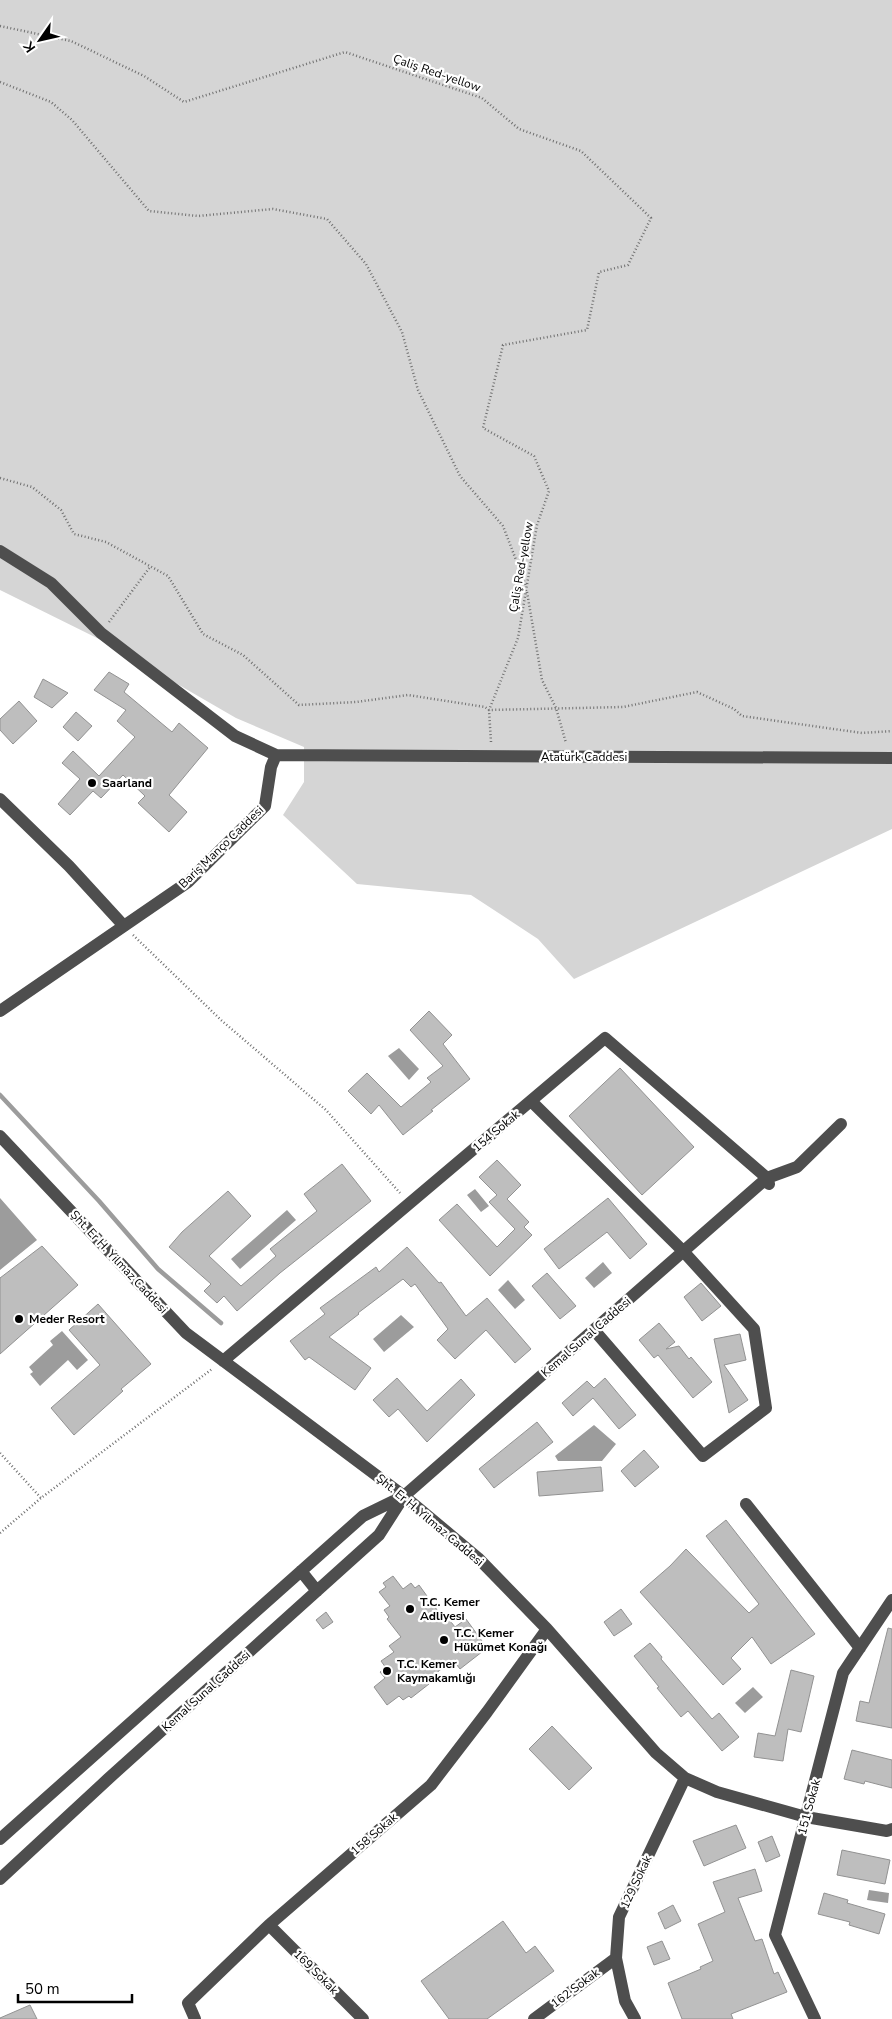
<svg xmlns="http://www.w3.org/2000/svg" width="892" height="2019" font-family="'Nunito Sans',sans-serif">
	<style>
		.green { fill: #d5d5d5 }
		.water { fill: #9c9c9c }
		.lines { fill: none; stroke-linecap: round; stroke-linejoin: round }
		.stream { stroke: #9c9c9c; stroke-width: 4.5 }
		.building { fill: #bebebe; stroke: #929292 }
		.path { stroke: #707070; stroke-width: 2.5; stroke-dasharray: 1 2.5; stroke-linecap: butt }
		.minor { stroke: #4e4e4e; stroke-width: 12 }
		.poi-dot { fill: #000; stroke: #fff; stroke-width: 2 }
		.labels { text-anchor: middle; stroke-width: 4.5; stroke-linejoin: round; paint-order: stroke }
		.street-label { font-size: 12px; fill: #000; stroke: #fff }
		.poi-label { font-size: 12px; font-weight: bold; fill: #000; stroke: #fff; text-anchor: start }
	</style>
	<rect width="100%" height="100%" fill="#fff"/>
	<!-- green -->
	<path class="green" d="M 0,0 L 892,0 L 892,829 L 574,979 L 538,939 L 471,895 L 357,884 L 283,815 L 304,782 L 304,747 L 236,718 L 103,641 L 0,590 Z"/>
	<!-- water -->
	<path class="water" d="M 399,1048 L 419,1069 L 409,1080 L 388,1056 Z
		M 475,1189 L 489,1206 L 481,1212 L 467,1195 Z
		M 0,1198 L 37,1240 L 0,1270 Z
		M 287,1210 L 296,1220 L 240,1269 L 231,1259 Z
		M 603,1262 L 612,1273 L 594,1288 L 585,1278 Z
		M 508,1280 L 525,1300 L 515,1309 L 498,1290 Z
		M 401,1315 L 414,1327 L 384,1352 L 373,1339 Z
		M 62,1331 L 88,1360 L 77,1370 L 68,1360 L 40,1386 L 30,1374 L 33,1372 L 29,1367 L 53,1345 L 50,1341 Z
		M 594,1425 L 616,1444 L 602,1461 L 558,1461 L 555,1456 Z
		M 753,1687 L 763,1697 L 745,1713 L 735,1703 Z
		M 869,1890 L 889,1893 L 888,1903 L 867,1900 Z"/>
	<g class="lines">
		<!-- stream -->
		<path class="stream" d="M 0,1095 L 99,1201 L 158,1269 L 221,1323"/>
	</g>
	<!-- building -->
	<path class="building" d="M 109,672 L 129,684 L 124,692 L 172,732 L 179,723 L 208,748 L 169,795 L 187,812 L 169,832 L 138,803 L 145,796 L 123,775 L 101,798 L 93,791 L 70,815 L 58,804 L 80,779 L 62,763 L 73,751 L 99,776 L 135,737 L 117,721 L 126,710 L 94,690 Z
		M 43,679 L 68,693 L 52,708 L 34,697 Z
		M 19,701 L 37,721 L 13,744 L 0,730 L 0,719 Z
		M 76,712 L 92,726 L 78,741 L 63,727 Z
		M 429,1011 L 452,1035 L 443,1044 L 470,1079 L 431,1110 L 433,1111 L 403,1135 L 379,1105 L 371,1114 L 348,1091 L 367,1073 L 401,1107 L 431,1082 L 427,1078 L 443,1066 L 410,1030 Z
		M 620,1068 L 694,1147 L 642,1195 L 569,1116 Z
		M 497,1160 L 521,1185 L 507,1199 L 529,1222 L 524,1227 L 532,1235 L 490,1276 L 439,1220 L 457,1204 L 497,1247 L 515,1229 L 489,1202 L 497,1195 L 479,1177 Z
		M 342,1164 L 371,1201 L 280,1273 L 237,1311 L 224,1296 L 217,1303 L 204,1291 L 211,1284 L 169,1247 L 182,1232 L 228,1191 L 251,1216 L 209,1256 L 241,1286 L 276,1256 L 270,1249 L 317,1211 L 304,1194 Z
		M 608,1198 L 647,1244 L 630,1259 L 607,1232 L 559,1269 L 544,1249 Z
		M 42,1246 L 78,1285 L 0,1354 L 0,1278 Z
		M 407,1247 L 439,1283 L 441,1282 L 466,1316 L 487,1298 L 531,1349 L 515,1363 L 486,1330 L 455,1359 L 437,1340 L 448,1329 L 415,1284 L 411,1287 L 403,1279 L 358,1313 L 359,1314 L 329,1337 L 371,1368 L 355,1390 L 309,1357 L 305,1360 L 290,1341 L 325,1314 L 320,1308 L 376,1267 L 379,1272 Z
		M 547,1273 L 576,1306 L 560,1319 L 532,1286 Z
		M 701,1283 L 721,1306 L 702,1321 L 684,1297 Z
		M 98,1304 L 151,1364 L 121,1389 L 123,1391 L 74,1435 L 51,1408 L 100,1365 L 69,1330 Z
		M 659,1323 L 675,1342 L 666,1349 L 679,1346 L 689,1359 L 691,1357 L 712,1382 L 693,1398 L 658,1355 L 654,1358 L 639,1340 Z
		M 740,1334 L 746,1360 L 724,1365 L 748,1400 L 729,1413 L 714,1339 Z
		M 397,1378 L 427,1411 L 461,1379 L 475,1395 L 427,1442 L 398,1409 L 389,1417 L 373,1400 Z
		M 605,1378 L 636,1415 L 619,1429 L 593,1398 L 573,1416 L 562,1403 L 587,1381 L 594,1388 Z
		M 537,1422 L 553,1442 L 494,1488 L 479,1469 Z
		M 644,1450 L 659,1467 L 635,1487 L 621,1471 Z
		M 601,1467 L 603,1491 L 539,1496 L 537,1472 Z
		M 726,1520 L 815,1634 L 771,1664 L 752,1637 L 731,1658 L 741,1669 L 723,1685 L 640,1592 L 670,1566 L 686,1549 L 749,1613 L 759,1604 L 706,1536 Z
		M 393,1576 L 403,1589 L 411,1583 L 415,1588 L 419,1585 L 440,1614 L 443,1612 L 455,1627 L 466,1619 L 487,1648 L 460,1669 L 453,1660 L 426,1681 L 429,1684 L 411,1698 L 409,1696 L 403,1700 L 399,1696 L 387,1705 L 374,1687 L 385,1678 L 380,1672 L 386,1668 L 381,1661 L 394,1652 L 389,1646 L 401,1637 L 387,1619 L 389,1617 L 384,1610 L 390,1606 L 379,1592 L 386,1587 L 383,1583 Z
		M 621,1609 L 632,1624 L 614,1636 L 604,1622 Z
		M 326,1612 L 333,1622 L 323,1629 L 316,1620 Z
		M 888,1628 L 892,1629 L 892,1728 L 856,1721 L 860,1701 L 869,1703 Z
		M 650,1643 L 662,1657 L 661,1659 L 712,1719 L 719,1713 L 739,1737 L 722,1751 L 688,1711 L 681,1717 L 657,1688 L 659,1687 L 634,1656 Z
		M 791,1670 L 814,1676 L 801,1732 L 788,1729 L 783,1761 L 754,1757 L 758,1733 L 775,1736 Z
		M 552,1726 L 592,1768 L 569,1790 L 529,1749 Z
		M 852,1750 L 892,1760 L 892,1788 L 865,1781 L 864,1784 L 844,1779 Z
		M 736,1825 L 746,1848 L 704,1866 L 693,1841 Z
		M 772,1836 L 780,1856 L 766,1862 L 758,1842 Z
		M 842,1850 L 890,1860 L 885,1884 L 837,1875 Z
		M 755,1869 L 762,1891 L 738,1898 L 755,1941 L 762,1939 L 774,1974 L 778,1972 L 787,1992 L 731,2014 L 733,2019 L 682,2019 L 668,1983 L 701,1969 L 700,1967 L 713,1961 L 698,1924 L 725,1912 L 713,1882 Z
		M 824,1893 L 848,1900 L 847,1903 L 885,1914 L 879,1934 L 849,1925 L 850,1922 L 818,1914 Z
		M 673,1905 L 681,1921 L 665,1929 L 658,1913 Z
		M 503,1921 L 526,1953 L 535,1946 L 554,1971 L 487,2019 L 449,2019 L 421,1981 Z
		M 662,1941 L 670,1959 L 654,1965 L 647,1947 Z
		M 30,2005 L 37,2019 L 0,2019 L 0,2018 Z"/>
	<g class="lines">
		<!-- path -->
		<path class="path" d="M 0,26 L 71,41 L 144,76 L 184,102 L 345,52 L 482,98 L 519,129 L 581,151 L 651,218 L 628,265 L 599,272 L 587,330 L 503,345 L 483,428 L 534,456 L 549,491 L 537,525 L 518,638 L 489,710 L 491,742
			M 0,82 L 51,102 L 72,120 L 149,211 L 198,216 L 273,209 L 327,219 L 366,264 L 402,332 L 418,390 L 460,476 L 503,526 L 526,586
			M 0,478 L 32,487 L 61,510 L 74,534 L 106,542 L 168,576 L 203,634 L 243,655 L 299,705 L 356,702 L 408,695 L 485,707 L 489,710 L 623,707 L 697,692 L 734,709 L 742,716 L 862,733 L 892,731
			M 527,592 L 542,680 L 556,708 L 566,743
			M 109,622 L 150,567
			M 133,935 L 221,1020 L 326,1110 L 400,1193
			M 0,1453 L 41,1498
			M 0,1533 L 41,1498 L 212,1369"/>
		<!-- minor -->
		<path class="minor" d="M 0,551 L 51,583 L 101,633 L 235,736 L 276,755 L 271,767 L 265,806 L 188,882 L 0,1011
			M 276,755 L 892,758
			M 0,799 L 69,866 L 124,926
			M 531,1101 L 683,1251 L 754,1329 L 766,1408 L 703,1456 L 594,1330
			M 0,1136 L 186,1333 L 404,1496 L 478,1558 L 547,1629 L 656,1753 L 685,1778 L 717,1792 L 806,1817 L 887,1831 L 892,1829
			M 769,1184 L 767,1178 L 797,1167 L 841,1124
			M 746,1504 L 860,1648
			M 301,1571 L 317,1591
			M 0,1839 L 363,1516 L 404,1496 L 767,1178 L 605,1038 L 223,1361
			M 0,1879 L 108,1779 L 379,1535 L 404,1496
			M 269,1925 L 363,2019
			M 195,2019 L 188,2003 L 269,1925 L 431,1785 L 487,1712 L 547,1629
			M 534,2019 L 616,1958
			M 635,2019 L 625,2001 L 616,1958 L 619,1917 L 685,1778
			M 815,2019 L 775,1935 L 843,1673 L 892,1600"/>
	</g>
	<!-- markers -->
	<g class="poi-dot">
		<circle cx="92" cy="783" r="5"/>
		<circle cx="19" cy="1319" r="5"/>
		<circle cx="410" cy="1609" r="5"/>
		<circle cx="444" cy="1640" r="5"/>
		<circle cx="387" cy="1671" r="5"/>
	</g>
	<g class="labels">
		<!-- street labels -->
		<g class="street-label">
			<text transform="translate(437 73) rotate(19)" y="4">Çaliş Red-yellow</text>
			<text transform="translate(521 567) rotate(-80)" y="4">Çaliş Red-yellow</text>
			<text x="584" y="761">Atatürk Caddesi</text>
			<text transform="translate(221 847) rotate(-44)" y="4">Bariş Manço Caddesi</text>
			<text transform="translate(496 1131) rotate(-40)" y="4">154 Sokak</text>
			<text transform="translate(119 1262) rotate(47)" y="4">Şht. Er H. Yilmaz Caddesi</text>
			<text transform="translate(586 1337) rotate(-41)" y="4">Kemal Sunal Caddesi</text>
			<text transform="translate(430 1520) rotate(40)" y="4">Şht. Er H. Yilmaz Caddesi</text>
			<text transform="translate(206 1691) rotate(-42)" y="4">Kemal Sunal Caddesi</text>
			<text transform="translate(809 1807) rotate(-75)" y="4">151 Sokak</text>
			<text transform="translate(374 1834) rotate(-41)" y="4">158 Sokak</text>
			<text transform="translate(636 1882) rotate(-65)" y="4">129 Sokak</text>
			<text transform="translate(316 1972) rotate(45)" y="4">169 Sokak</text>
			<text transform="translate(575 1988) rotate(-37)" y="4">162 Sokak</text>
		</g>
		<!-- poi labels -->
		<g class="poi-label">
			<text x="102" y="787">Saarland</text>
			<text x="29" y="1323">Meder Resort</text>
			<text x="420" y="1606">T.C. Kemer<tspan x="420" dy="14">Adliyesi</tspan></text>
			<text x="454" y="1637">T.C. Kemer<tspan x="454" dy="14">Hükümet Konağı</tspan></text>
			<text x="397" y="1668">T.C. Kemer<tspan x="397" dy="14">Kaymakamlığı</tspan></text>
		</g>
	</g>
	<!-- north arrow -->
	<g transform="translate(40 40) rotate(236)" stroke="#ffffff" stroke-width="4" paint-order="stroke">
	<path d="M0-4L9 19L0 12L-9 19Z" fill="#000000"/>
	<text y="-8" font-size="14" font-weight="bold" text-anchor="middle" fill="#000000">K</text>
	</g>
	<!-- scale -->
	<path d="M18 1994v8h114v-8" fill="none" stroke="#000000" stroke-width="2.5"/>
	<text x="25" y="1994" font-size="15" fill="#000000" stroke="#ffffff" stroke-width="4" paint-order="stroke">50 m</text>
</svg>
